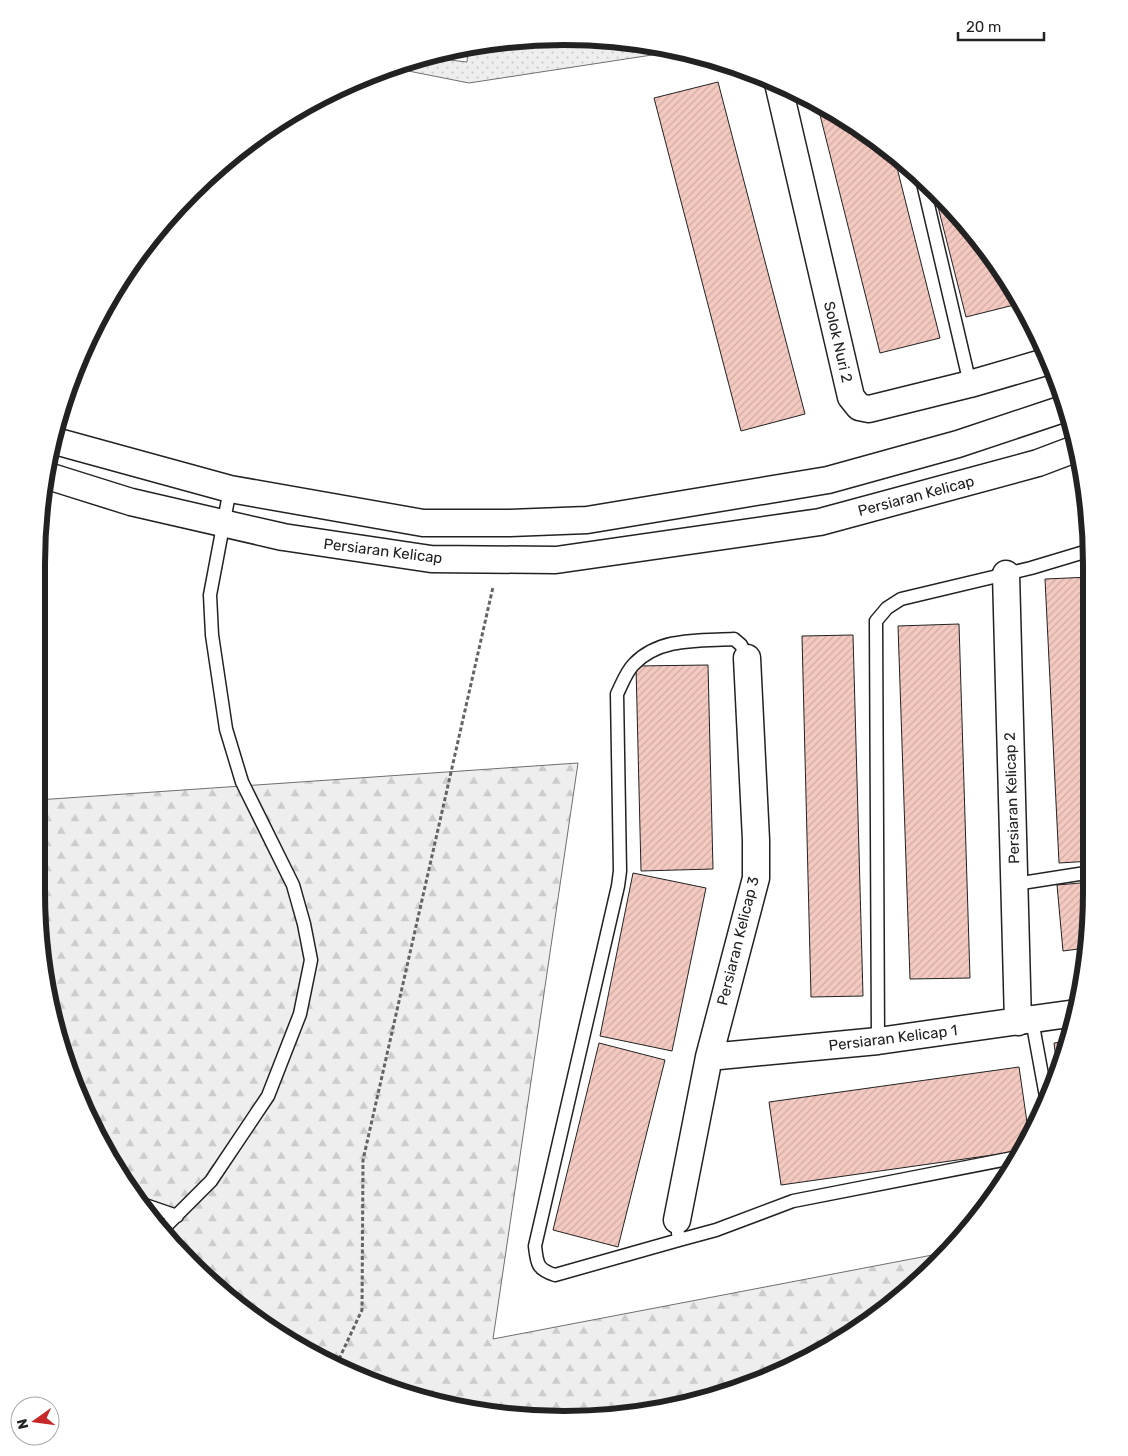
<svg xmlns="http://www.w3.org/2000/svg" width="1128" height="1456" font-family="Rubik,sans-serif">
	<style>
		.forest { fill: url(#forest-firs); stroke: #6f6f6f }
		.park { fill: url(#park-dots); stroke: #6f6f6f }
		.building { fill: url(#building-hatch); stroke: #222 }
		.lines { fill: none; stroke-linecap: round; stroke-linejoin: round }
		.lane-casing { stroke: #222; stroke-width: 15 }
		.street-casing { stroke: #222; stroke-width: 29 }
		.path { stroke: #646464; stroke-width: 3; stroke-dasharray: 4 2.5; stroke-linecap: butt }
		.lane { stroke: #fff; stroke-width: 12 }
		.street { stroke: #fff; stroke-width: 26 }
		.labels { text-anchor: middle; stroke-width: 4; stroke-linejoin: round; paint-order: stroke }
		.street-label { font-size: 15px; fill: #222; stroke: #fff }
		.rim { fill: none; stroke: #222; stroke-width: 6 }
	</style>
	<defs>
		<pattern id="forest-firs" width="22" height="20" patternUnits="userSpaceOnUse" patternTransform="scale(1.25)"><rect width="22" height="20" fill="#eee"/><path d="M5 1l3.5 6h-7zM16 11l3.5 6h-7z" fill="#ccc"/></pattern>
		<pattern id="park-dots" width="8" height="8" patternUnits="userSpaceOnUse" patternTransform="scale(1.25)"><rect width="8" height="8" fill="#eee"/><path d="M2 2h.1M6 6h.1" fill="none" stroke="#ccc" stroke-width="1.8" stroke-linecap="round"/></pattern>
		<pattern id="building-hatch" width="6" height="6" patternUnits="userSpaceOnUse" patternTransform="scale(1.25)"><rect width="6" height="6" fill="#f3c9c0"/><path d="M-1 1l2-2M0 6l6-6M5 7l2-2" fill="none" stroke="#d0aca5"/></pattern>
	</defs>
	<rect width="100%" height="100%" fill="#fff"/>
	<!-- forest -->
	<path class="forest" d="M 578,763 L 493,1339 L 948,1252 L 937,1265 L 828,1349 L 701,1402 L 564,1420 L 428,1402 L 300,1349 L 191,1265 L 107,1156 L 54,1029 L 36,892 L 37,800 Z"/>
	<!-- park -->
	<path class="park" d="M 598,37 L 678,51 L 469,83 L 388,67 L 424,57 L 467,62 L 468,47 L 495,41 Z"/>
	<!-- building -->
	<path class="building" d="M 718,82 L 805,414 L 741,431 L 654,98 Z
		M 817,103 L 885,145 L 893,152 L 940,338 L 880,353 Z
		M 934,191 L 961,216 L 1022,303 L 966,317 Z
		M 1091,577 L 1092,861 L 1059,863 L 1045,579 Z
		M 959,624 L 970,978 L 910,979 L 898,626 Z
		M 853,635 L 863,996 L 811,997 L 802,636 Z
		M 708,665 L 713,869 L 641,871 L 636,666 Z
		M 633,873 L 706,888 L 672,1051 L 600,1036 Z
		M 1092,882 L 1086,948 L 1063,951 L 1057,885 Z
		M 1068,1041 L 1058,1074 L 1054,1043 Z
		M 599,1043 L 665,1060 L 618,1247 L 553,1230 Z
		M 1019,1067 L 1029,1136 L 1021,1151 L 781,1185 L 769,1102 Z"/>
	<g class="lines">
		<defs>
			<path id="lane" d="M 922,179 L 970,384
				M 1015,884 L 1092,872
				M 1032,1020 L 1047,1102
				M 878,1041 L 876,621 L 887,608 L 901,599 L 1031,568 L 1091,550
				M 145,1205 L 177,1216
				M 163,1229 L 211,1181 L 268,1096 L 300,1014 L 311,960 L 304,924 L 293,885 L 242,782 L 226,729 L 212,635 L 210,595 L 230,489
				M 678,1233 L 679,1240 L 716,1230 L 793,1201 L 1018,1157
				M 679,1240 L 555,1275 C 537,1269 537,1264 535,1246 L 618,886 L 620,871 L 617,694 C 622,684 626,672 634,664 C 660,637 700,641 734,639 L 741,645 L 747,658"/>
			<path id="street" d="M 778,83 L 851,397 L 859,407 L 869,409 L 970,384 L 1049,361
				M 55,441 L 230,489 L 423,523 L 510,523 L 587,520 L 828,480 L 958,444 L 1066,408
				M 48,476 L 131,502 L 283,537 L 431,559 L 556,560 L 820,522 L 1038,463 L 1075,449
				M 1006,574 L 1018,1022
				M 709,1057 L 878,1041 L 1076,1013
				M 677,1220 L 709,1057 L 756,878 L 756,840 L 747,658"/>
		</defs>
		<!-- lane casing -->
		<use href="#lane" class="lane-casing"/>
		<!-- street casing -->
		<use href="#street" class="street-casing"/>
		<!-- path -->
		<path class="path" d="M 335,1364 L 339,1359 L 362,1310 L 363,1160 L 493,587"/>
		<!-- lane -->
		<use href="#lane" class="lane"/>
		<!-- street -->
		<use href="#street" class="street"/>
	</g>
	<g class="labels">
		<!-- street labels -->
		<g class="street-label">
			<text transform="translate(838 342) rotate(77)" y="5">Solok Nuri 2</text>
			<text transform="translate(916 496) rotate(-15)" y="5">Persiaran Kelicap</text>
			<text transform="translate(383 551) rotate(7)" y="5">Persiaran Kelicap</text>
			<text transform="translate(1012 798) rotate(-92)" y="5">Persiaran Kelicap 2</text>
			<text transform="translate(738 941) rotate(-76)" y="5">Persiaran Kelicap 3</text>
			<text transform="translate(893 1038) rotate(-7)" y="5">Persiaran Kelicap 1</text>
		</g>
	</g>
	<!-- crop -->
	<path d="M0 0H1128V1456H0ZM564 45H564A519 519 0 0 1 1083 564V892A519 519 0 0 1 564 1411H564A519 519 0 0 1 45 892V564A519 519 0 0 1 564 45Z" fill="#fff" fill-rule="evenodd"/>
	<path class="rim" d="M564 45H564A519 519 0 0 1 1083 564V892A519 519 0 0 1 564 1411H564A519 519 0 0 1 45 892V564A519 519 0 0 1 564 45Z"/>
	<!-- north arrow -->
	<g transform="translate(35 1421) rotate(256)"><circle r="24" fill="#ffffff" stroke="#a7a7a7"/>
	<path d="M0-4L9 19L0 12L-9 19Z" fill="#c62828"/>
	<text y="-8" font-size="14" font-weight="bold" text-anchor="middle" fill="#222222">N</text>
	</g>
	<!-- scale -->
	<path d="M958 32v8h86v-8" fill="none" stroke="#222222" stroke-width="2.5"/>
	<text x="966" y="32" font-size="15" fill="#222222" stroke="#ffffff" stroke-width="4" paint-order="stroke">20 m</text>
</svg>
